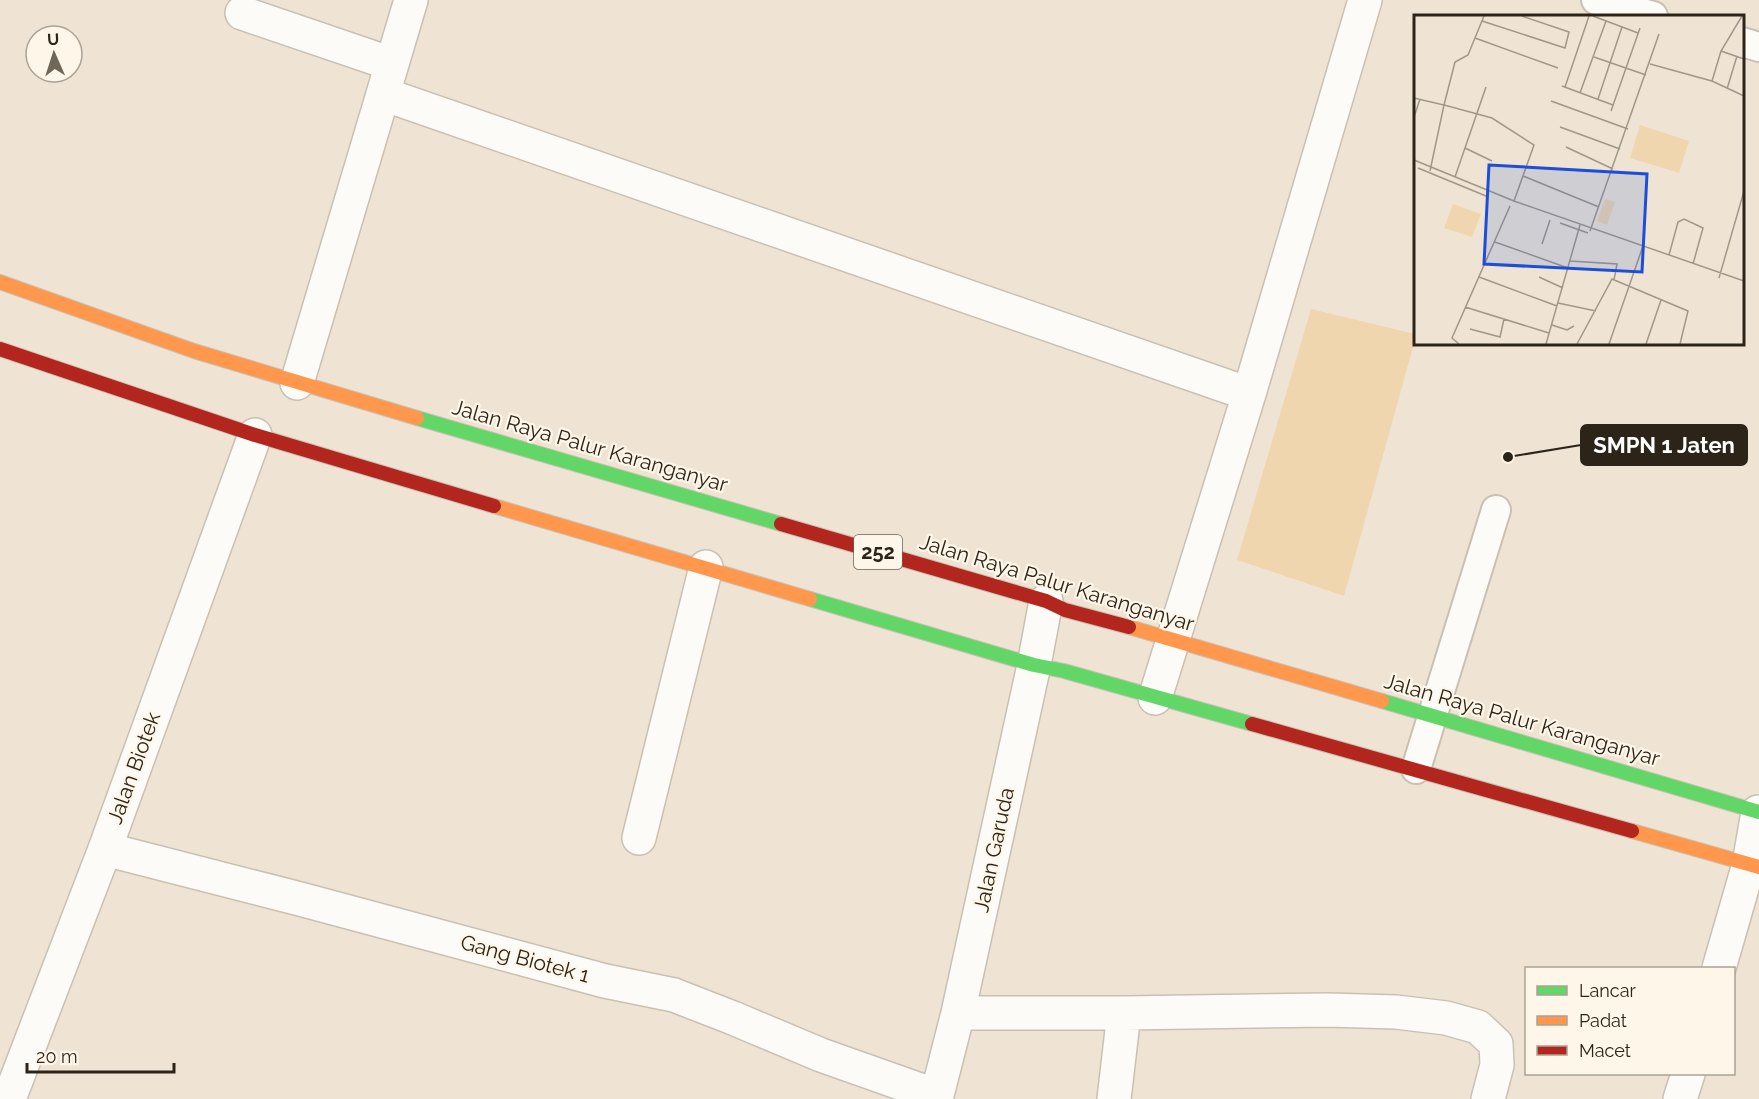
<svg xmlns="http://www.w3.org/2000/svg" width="1759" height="1099" font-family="Raleway,sans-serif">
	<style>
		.green { fill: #f0d6ae }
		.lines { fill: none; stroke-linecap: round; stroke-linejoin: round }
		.lane-casing { stroke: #c9c0b3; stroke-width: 32 }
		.street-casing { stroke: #c9c0b3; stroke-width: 36 }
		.fast-casing { stroke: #c9c0b3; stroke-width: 16 }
		.slow-casing { stroke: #c9c0b3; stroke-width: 16 }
		.jam-casing { stroke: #c9c0b3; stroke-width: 16 }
		.lane { stroke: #fdfbf8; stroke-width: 28 }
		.street { stroke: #fdfbf8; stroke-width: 33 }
		.fast { stroke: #63d668; stroke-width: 14 }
		.slow { stroke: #ff974d; stroke-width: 14 }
		.jam { stroke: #b3261e; stroke-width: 14 }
		.labels { text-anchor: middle; stroke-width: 4.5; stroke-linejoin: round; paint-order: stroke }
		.shield { fill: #fef6e9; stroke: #6b6357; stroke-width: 1.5 }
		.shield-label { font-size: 20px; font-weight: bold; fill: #2c2418 }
		.street-label { font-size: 21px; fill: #2c2418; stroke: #fef6e9 }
		.inset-road { fill: none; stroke: #a19788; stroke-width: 1.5 }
		.view { fill: #1d4ed8; fill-opacity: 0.15; stroke: #1d4ed8; stroke-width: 3 }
		.inset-edge { fill: none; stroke: #2c2418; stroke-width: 3 }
		.leader { fill: none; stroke: #2c2418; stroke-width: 2 }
		.callout-dot { fill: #2c2418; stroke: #fef6e9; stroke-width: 2 }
		.callout { fill: #2c2418; stroke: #2c2418; stroke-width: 2 }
		.callout-label { font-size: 22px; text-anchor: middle; font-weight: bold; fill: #fff }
	</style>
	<rect width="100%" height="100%" fill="#efe4d3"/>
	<!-- green -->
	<path class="green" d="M 1311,309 L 1415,334 L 1415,340 L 1344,596 L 1237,560 Z"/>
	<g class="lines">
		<defs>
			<path id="lane" d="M 1596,0 L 1653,16
				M 1742,42 L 1759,47
				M 1416,769 L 1496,510"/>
			<path id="street" d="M 242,13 L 392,64
				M 383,94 L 1249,394
				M 297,383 L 411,0
				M 1155,698 L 1249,394 L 1365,0
				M 639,838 L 706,567
				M 105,849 L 300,899 L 605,981 L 674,995 L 733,1018 L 821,1055 L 937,1096
				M 1719,968 L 1749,864 L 1758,812
				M 958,1013 L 1124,1013 L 1328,1010 L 1396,1012 L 1446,1018 L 1478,1027 L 1496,1044 L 1497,1065 L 1488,1099
				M 9,1099 L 105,849 L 255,435
				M 936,1099 L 958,1013 L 1034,665 L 1046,601
				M 1114,1099 L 1124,1013
				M 1680,1099 L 1688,1074"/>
			<path id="fast" d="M 417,418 L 781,524
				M 810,599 L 1034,665 L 1064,671 L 1252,724
				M 1382,701 L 1759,812"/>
			<path id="slow" d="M 0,282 L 194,351 L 417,418
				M 494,506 L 810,599
				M 1129,627 L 1382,701
				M 1632,831 L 1759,867"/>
			<path id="jam" d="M 0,349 L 255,435 L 494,506
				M 781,524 L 1046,601 L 1065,610 L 1129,627
				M 1252,724 L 1632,831"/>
		</defs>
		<!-- lane casing -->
		<use href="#lane" class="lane-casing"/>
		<!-- street casing -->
		<use href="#street" class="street-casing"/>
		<!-- fast casing -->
		<use href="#fast" class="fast-casing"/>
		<!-- slow casing -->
		<use href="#slow" class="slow-casing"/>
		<!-- jam casing -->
		<use href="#jam" class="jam-casing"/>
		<!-- lane -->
		<use href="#lane" class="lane"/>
		<!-- street -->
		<use href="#street" class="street"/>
		<!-- fast -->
		<use href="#fast" class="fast"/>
		<!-- slow -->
		<use href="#slow" class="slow"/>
		<!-- jam -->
		<use href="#jam" class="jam"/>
	</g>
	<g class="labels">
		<!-- shield labels -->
		<rect class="shield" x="854" y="535" width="48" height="34" rx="4.5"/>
		<g class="shield-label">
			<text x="878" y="559">252</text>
		</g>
		<!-- street labels -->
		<g class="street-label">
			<text transform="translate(590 446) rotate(16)" y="7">Jalan Raya Palur Karanganyar</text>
			<text transform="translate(1057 583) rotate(17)" y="7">Jalan Raya Palur Karanganyar</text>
			<text transform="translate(1522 720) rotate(16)" y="7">Jalan Raya Palur Karanganyar</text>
			<text transform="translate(134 768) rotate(-70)" y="7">Jalan Biotek</text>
			<text transform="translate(994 850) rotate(-78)" y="7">Jalan Garuda</text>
			<text transform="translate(525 959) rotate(15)" y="7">Gang Biotek 1</text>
		</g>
	</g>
	<!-- overview -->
	<g transform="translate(1414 15)">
		<rect width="330" height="330" fill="#efe4d3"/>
		<path d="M 226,110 L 275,126 L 265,158 L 216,143 ZM 191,184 L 201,187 L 193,210 L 183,206 ZM 39,189 L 67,199 L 58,222 L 30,213 Z" fill="#f0d6ae"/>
		<path class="inset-road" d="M 70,1 L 54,40 L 41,47 L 30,90 L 78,103 L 120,130 L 100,186M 179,1 L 224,18M 328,1 L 307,36 L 330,44M 68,6 L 151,33 L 155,17 L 108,1M 61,23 L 144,53M 180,42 L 232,60M 236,49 L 298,66 L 307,36M 298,66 L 330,81M 148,71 L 199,90M 151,72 L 175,1M 313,74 L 323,41M 166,78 L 192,6M 0,83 L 30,90 L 16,156M 184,84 L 208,12M 137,86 L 214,114M 197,96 L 226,13M 0,102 L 6,84M 146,112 L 206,134M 152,132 L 199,154M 51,133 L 78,146M 0,145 L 100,186 L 330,266M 4,153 L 72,181M 109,161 L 185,192M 41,162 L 72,72M 146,208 L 174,218M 176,216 L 245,19M 81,227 L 154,253M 128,229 L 136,205M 255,240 L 264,207 L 270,204 L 289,213 L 279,249M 156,246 L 203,249 L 200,265M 65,262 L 143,291M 125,262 L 149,273M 305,263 L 330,176M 144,288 L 182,296M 51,292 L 135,318M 138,310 L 153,315 L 160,311M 56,314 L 86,322 L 90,304M 45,329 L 38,323 L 96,191M 132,329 L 166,210M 163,329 L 198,264 L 274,296 L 266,329M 195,329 L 229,231M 232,329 L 247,285"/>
		<path class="view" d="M 75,150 L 233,159 L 228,257 L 70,249 Z"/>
		<rect width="330" height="330" class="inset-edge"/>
	</g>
	<!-- callouts -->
	<path class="leader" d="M1508 457L1581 445"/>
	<circle class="callout-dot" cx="1508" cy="457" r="6"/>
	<rect class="callout" x="1581" y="425" width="166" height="40" rx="6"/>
	<g class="callout-label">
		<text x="1664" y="453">SMPN 1 Jaten</text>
	</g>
	<!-- legend -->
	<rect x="1525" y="967" width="210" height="108" fill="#fef6e9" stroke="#aaa295" stroke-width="1.5"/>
	<rect x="1537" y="986" width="30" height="9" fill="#63d668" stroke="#aaa295" stroke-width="1.5"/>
	<text x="1579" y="997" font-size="18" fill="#2c2418">Lancar</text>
	<rect x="1537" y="1016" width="30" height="9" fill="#ff974d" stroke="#aaa295" stroke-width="1.5"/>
	<text x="1579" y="1027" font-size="18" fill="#2c2418">Padat</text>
	<rect x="1537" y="1046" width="30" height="9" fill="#b3261e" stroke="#aaa295" stroke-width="1.5"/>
	<text x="1579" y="1057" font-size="18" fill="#2c2418">Macet</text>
	<!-- north arrow -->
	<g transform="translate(54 54) rotate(357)"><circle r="28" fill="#fef6e9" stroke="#aaa295" stroke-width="1.5"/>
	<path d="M0-4.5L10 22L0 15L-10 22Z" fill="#706759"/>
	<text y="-9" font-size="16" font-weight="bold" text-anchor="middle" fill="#2c2418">U</text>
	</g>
	<!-- scale -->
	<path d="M27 1063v9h147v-9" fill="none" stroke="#2c2418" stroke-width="3"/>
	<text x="36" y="1063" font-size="18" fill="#2c2418" stroke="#fef6e9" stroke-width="4.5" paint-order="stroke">20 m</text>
</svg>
